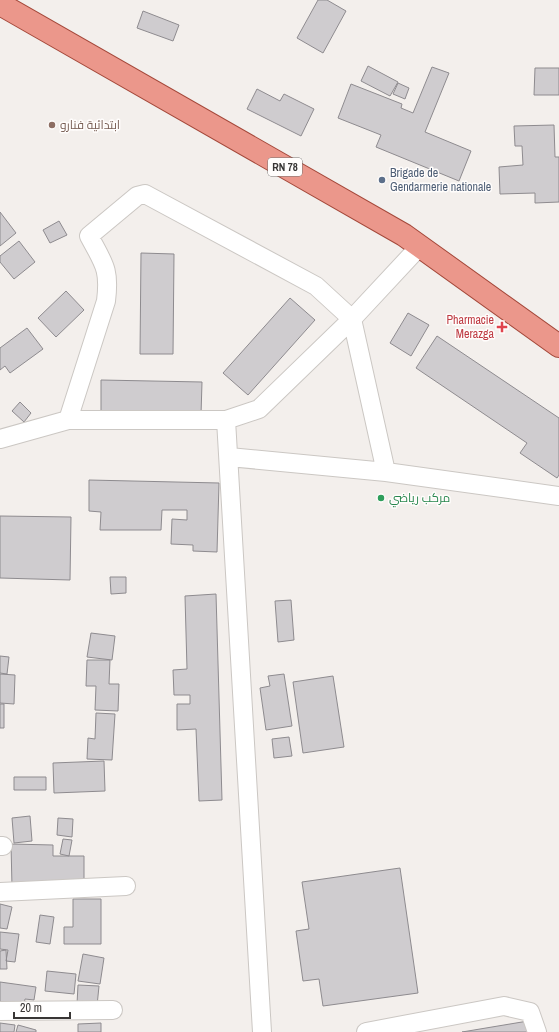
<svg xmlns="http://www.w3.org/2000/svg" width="559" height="1032" font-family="'Archivo Narrow',Cairo,sans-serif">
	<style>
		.building { fill: #cfcccf; stroke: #8e8b8f }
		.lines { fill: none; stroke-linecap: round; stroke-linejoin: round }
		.minor-casing { stroke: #cbc7c3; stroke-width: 20 }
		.major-casing { stroke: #a4483a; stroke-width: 24 }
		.minor { stroke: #fff; stroke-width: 18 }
		.major { stroke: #eb978b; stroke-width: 22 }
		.education-dot { fill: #8d6e63; stroke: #fffdfc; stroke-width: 1.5 }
		.service-dot { fill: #5c6f8a; stroke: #fffdfc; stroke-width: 1.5 }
		.health-dot { fill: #e0444e; stroke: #fffdfc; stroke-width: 1.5 }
		.leisure-dot { fill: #2e9e5b; stroke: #fffdfc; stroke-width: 1.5 }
		.labels { text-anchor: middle; stroke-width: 3; stroke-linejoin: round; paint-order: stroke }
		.shield { fill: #fffdfc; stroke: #747271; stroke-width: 1 }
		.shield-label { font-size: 11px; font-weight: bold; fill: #383635 }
		.education-label { font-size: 12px; fill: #785e54; stroke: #fffdfc; text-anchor: start }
		.service-label { font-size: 12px; fill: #4e5e75; stroke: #fffdfc; text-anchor: start }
		.health-label { font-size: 12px; fill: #be3a42; stroke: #fffdfc; text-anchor: end }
		.leisure-label { font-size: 12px; fill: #27864d; stroke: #fffdfc; text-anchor: start }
	</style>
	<rect width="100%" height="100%" fill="#f3efec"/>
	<!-- building -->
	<path class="building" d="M 318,0 L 327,0 L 346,11 L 323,53 L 297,38 Z
		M 143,11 L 179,25 L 173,41 L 137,28 Z
		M 368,66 L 398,82 L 390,96 L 361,81 Z
		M 432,67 L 449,73 L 425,132 L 471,151 L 459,181 L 376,147 L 381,135 L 338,118 L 351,84 L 402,104 L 401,108 L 413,113 Z
		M 535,68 L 559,68 L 559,95 L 534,95 Z
		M 398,83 L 409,88 L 405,99 L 393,94 Z
		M 257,89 L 280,101 L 284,94 L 314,109 L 301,136 L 247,109 Z
		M 554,125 L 555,157 L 559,157 L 559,202 L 535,203 L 535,193 L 500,194 L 499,167 L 523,165 L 522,146 L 515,146 L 514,126 Z
		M 0,212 L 16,233 L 0,246 Z
		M 59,221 L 67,235 L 50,243 L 43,230 Z
		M 19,241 L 35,262 L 14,279 L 0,262 L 0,256 Z
		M 141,253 L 174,254 L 173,354 L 140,354 Z
		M 66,291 L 84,310 L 56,337 L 38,318 Z
		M 290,298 L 315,320 L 248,395 L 223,373 Z
		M 408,313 L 429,325 L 411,356 L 390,343 Z
		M 27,328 L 43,349 L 10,373 L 5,366 L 0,370 L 0,348 Z
		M 437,336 L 559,418 L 559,475 L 557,478 L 520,453 L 527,443 L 416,368 Z
		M 101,380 L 202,382 L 201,415 L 101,413 Z
		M 20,402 L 31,413 L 24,422 L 12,411 Z
		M 89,480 L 219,483 L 217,552 L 193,551 L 193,545 L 171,544 L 172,519 L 187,520 L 187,510 L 162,510 L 161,530 L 100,530 L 101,512 L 89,511 Z
		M 0,516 L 71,517 L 70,580 L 0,578 Z
		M 110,577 L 126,577 L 126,593 L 111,594 Z
		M 216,594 L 222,800 L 199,801 L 196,729 L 177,730 L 177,704 L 190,704 L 190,695 L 174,695 L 173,670 L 187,669 L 185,596 Z
		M 291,600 L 294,640 L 278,642 L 275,601 Z
		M 91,633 L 115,636 L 112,660 L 87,657 Z
		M 0,656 L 9,657 L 7,674 L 0,673 Z
		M 87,660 L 110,660 L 109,684 L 119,684 L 118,711 L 95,710 L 96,686 L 86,686 Z
		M 0,674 L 15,675 L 14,704 L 0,703 Z
		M 284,674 L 292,726 L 266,730 L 260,688 L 270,686 L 268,676 Z
		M 333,676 L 344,747 L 303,753 L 293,682 Z
		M 0,704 L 4,704 L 4,728 L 0,728 Z
		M 96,713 L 115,714 L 112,760 L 87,759 L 88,738 L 95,739 Z
		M 289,737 L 292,756 L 274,758 L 272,739 Z
		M 104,761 L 105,791 L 54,793 L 53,763 Z
		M 14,777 L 46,777 L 46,790 L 14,790 Z
		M 30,816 L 32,841 L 14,843 L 12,818 Z
		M 58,818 L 73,819 L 72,837 L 57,835 Z
		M 63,839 L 72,840 L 69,856 L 60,854 Z
		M 11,844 L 53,845 L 53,856 L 84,856 L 84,887 L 12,887 Z
		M 400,868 L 418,993 L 323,1006 L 319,979 L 303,981 L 296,931 L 309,929 L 302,882 Z
		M 73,899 L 101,899 L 101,944 L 64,944 L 64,927 L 73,927 Z
		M 0,904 L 12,907 L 7,929 L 0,928 Z
		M 40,915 L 54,917 L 50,944 L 36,942 Z
		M 0,932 L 19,934 L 15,962 L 6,961 L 8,950 L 0,949 Z
		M 6,950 L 7,969 L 0,969 L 0,951 Z
		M 83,954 L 104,958 L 100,984 L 78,981 Z
		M 47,971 L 76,974 L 74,994 L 45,991 Z
		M 0,982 L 36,987 L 34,1000 L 25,999 L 23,1009 L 0,1006 Z
		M 78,985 L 99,986 L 97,1006 L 77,1004 Z
		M 528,1021 L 530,1032 L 462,1032 Z
		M 0,1023 L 15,1025 L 14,1032 L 0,1032 Z
		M 101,1023 L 101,1032 L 78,1032 L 78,1024 Z
		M 18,1025 L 36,1030 L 36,1032 L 16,1032 Z"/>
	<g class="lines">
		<defs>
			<path id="minor" d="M 68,420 L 106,301 C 110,269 104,264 89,236 L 137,196 L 145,194 L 316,286 L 352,319 L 386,472
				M 226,420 L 262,1032
				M 0,439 L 68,420 L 226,420 L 259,409 L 352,319 L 420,246
				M 229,457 L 386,472 L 559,496
				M 0,846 L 3,846
				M 0,892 L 126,886
				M 0,1011 L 113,1010
				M 366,1032 L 504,1006 L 530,1012 L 537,1032"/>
			<path id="major" d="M 0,4 L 404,235 L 559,346"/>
		</defs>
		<!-- minor casing -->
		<use href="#minor" class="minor-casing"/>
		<!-- major casing -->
		<use href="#major" class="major-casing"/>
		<!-- minor -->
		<use href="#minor" class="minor"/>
		<!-- major -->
		<use href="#major" class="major"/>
	</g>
	<!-- markers -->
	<circle class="education-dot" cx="52" cy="125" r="4"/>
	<circle class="service-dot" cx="382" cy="180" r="4"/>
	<path class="health-dot" d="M500 321h4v4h4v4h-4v4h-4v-4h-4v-4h4z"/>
	<circle class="leisure-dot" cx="381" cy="498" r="4"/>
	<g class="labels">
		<!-- shield labels -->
		<rect class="shield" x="268" y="158" width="34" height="18" rx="3"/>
		<g class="shield-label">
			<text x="285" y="171">RN 78</text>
		</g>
		<!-- education labels -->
		<g class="education-label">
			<text x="60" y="129">ابتدائية فنارو</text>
		</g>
		<!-- service labels -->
		<g class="service-label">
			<text x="390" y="177">Brigade de<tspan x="390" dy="14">Gendarmerie nationale</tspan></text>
		</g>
		<!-- health labels -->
		<g class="health-label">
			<text x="494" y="324">Pharmacie<tspan x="494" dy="14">Merazga</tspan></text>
		</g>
		<!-- leisure labels -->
		<g class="leisure-label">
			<text x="389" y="502">مركب رياضي</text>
		</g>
	</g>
	<!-- scale -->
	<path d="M14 1012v6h56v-6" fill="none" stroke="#383635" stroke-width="2"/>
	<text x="20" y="1012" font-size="12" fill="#383635" stroke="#fffdfc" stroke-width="3" paint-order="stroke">20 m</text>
</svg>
